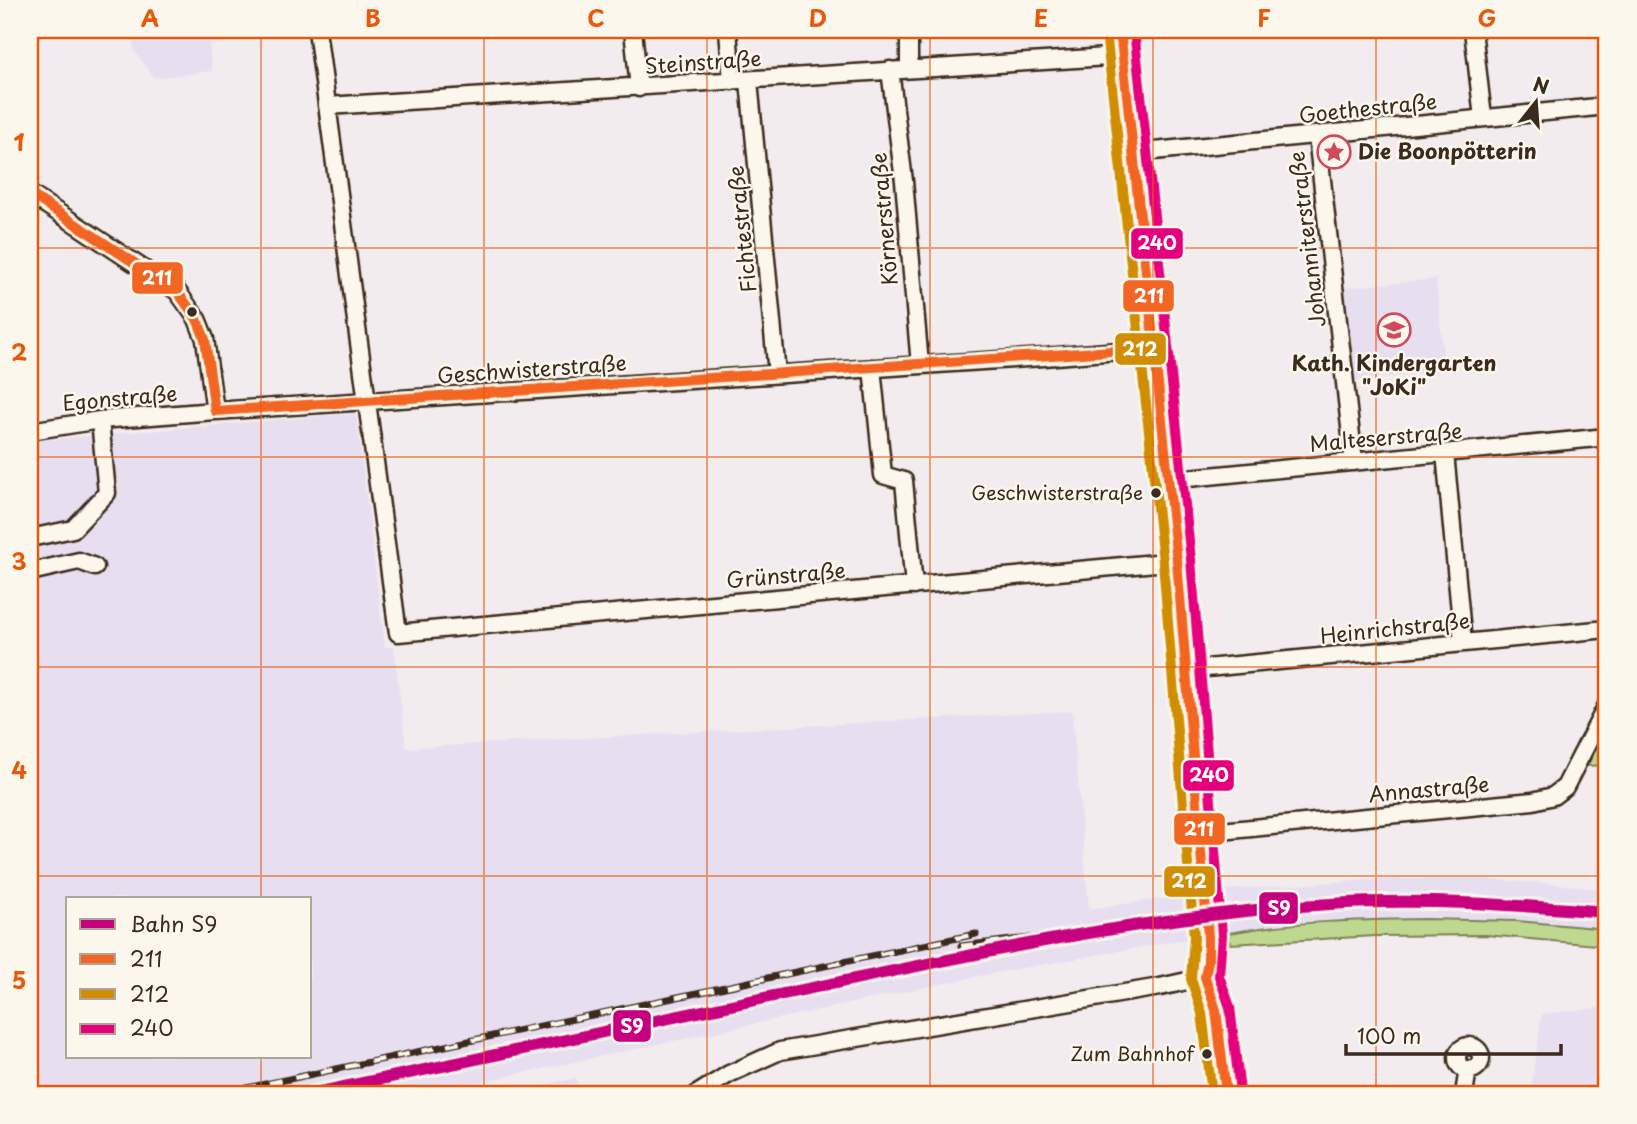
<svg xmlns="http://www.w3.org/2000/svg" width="1637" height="1124" font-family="'Playpen Sans',sans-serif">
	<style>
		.built { fill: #e7dff0; fill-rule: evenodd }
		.green { fill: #bed88f; stroke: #7c8156; stroke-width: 2 }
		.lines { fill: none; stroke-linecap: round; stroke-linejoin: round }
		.minor-casing { stroke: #3b2a1e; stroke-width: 21 }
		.minor { stroke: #fbf7ec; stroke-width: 16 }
		.rail-casing { stroke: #3b2a1e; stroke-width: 7 }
		.rail { stroke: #fbf7ec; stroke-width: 4.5; stroke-dasharray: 13; stroke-linecap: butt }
		.bus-1-casing { stroke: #fbf7ec; stroke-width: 16 }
		.bus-2-casing { stroke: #fbf7ec; stroke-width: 16 }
		.bus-3-casing { stroke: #fbf7ec; stroke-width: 16 }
		.bus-1 { stroke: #f26522; stroke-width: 10 }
		.bus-2 { stroke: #d18d06; stroke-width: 10 }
		.bus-3 { stroke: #e5007d; stroke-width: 10 }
		.rail-1-casing { stroke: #fbf7ec; stroke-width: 18 }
		.rail-1 { stroke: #c7007f; stroke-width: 12 }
		.grid { fill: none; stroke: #e8590c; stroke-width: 2; stroke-opacity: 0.55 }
		.bus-dot { fill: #3b2a1e; stroke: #fbf7ec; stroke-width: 2.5 }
		.labels { text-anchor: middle; stroke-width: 5; stroke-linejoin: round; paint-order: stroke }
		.bus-label { font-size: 19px; fill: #3b2a1e; stroke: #fbf7ec; text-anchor: end }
		.street-label { font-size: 21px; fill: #3b2a1e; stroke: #fbf7ec }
		.poi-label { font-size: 21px; font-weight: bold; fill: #3b2a1e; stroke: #fbf7ec; text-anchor: start }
		.line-badge { stroke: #fbf7ec; stroke-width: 2.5 }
		.badge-label { font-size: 19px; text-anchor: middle; font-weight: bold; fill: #fff }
		.neatline { fill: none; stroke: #e8590c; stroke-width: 2.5 }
		.grid-label { font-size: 23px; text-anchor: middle; font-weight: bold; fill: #e8590c }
	</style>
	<rect width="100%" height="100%" fill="#f2ecee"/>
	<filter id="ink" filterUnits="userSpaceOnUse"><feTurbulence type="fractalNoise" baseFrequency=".0143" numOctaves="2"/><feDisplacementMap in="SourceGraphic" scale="14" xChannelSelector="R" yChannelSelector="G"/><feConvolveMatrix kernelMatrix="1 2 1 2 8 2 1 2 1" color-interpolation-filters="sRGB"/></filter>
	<g filter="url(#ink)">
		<!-- built -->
		<path class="built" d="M 135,30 L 302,30 L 303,31 L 209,45 L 212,71 L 154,78 L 133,49 Z
			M 1436,279 L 1445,371 L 1353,381 L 1343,288 Z
			M 356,413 L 385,647 L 394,647 L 406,748 L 1072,711 L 1089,909 L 1187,895 L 1192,938 L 979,976 L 424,1094 L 30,1094 L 30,441 ZM 68,898 L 310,898 L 310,1056 L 68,1056 Z
			M 1471,878 L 1557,884 L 1607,890 L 1607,929 L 1517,921 L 1425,919 L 1330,921 L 1274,925 L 1229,933 L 1224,890 L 1364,880 Z
			M 1607,1007 L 1607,1094 L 1530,1094 L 1542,1014 Z
			M 576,1078 L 579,1094 L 502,1094 Z"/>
		<!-- green -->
		<path class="green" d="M 1607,728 L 1607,765 L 1587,766 Z
			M 1425,919 L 1517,921 L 1607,929 L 1607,946 L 1486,935 L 1376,936 L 1230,944 L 1229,933 C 1294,921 1359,920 1425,919 Z"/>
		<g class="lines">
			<defs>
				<path id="minor" d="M 317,30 L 398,633 L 1177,561
					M 633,30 L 639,88
					M 728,30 L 732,81
					M 909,30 L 909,68
					M 1120,30 L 1177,561 L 1208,936 L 1208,961 L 1205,977 L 1216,1010 L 1226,1094
					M 1473,30 L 1483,118
					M 890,70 L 904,181 L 920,365
					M 749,81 L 777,374
					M 327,106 L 1124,56
					M 1317,136 L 1354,462
					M 1134,153 L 1607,106
					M 30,194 L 177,291 L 197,319 L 205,339 L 215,411
					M 872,368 L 883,475 L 904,481 L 914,586
					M 30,431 L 100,420 L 215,411 L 1044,357 L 1156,348
					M 1445,453 L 1463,643
					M 1168,480 L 1607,437
					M 30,538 L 73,529 L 107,493 L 100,420
					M 30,572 L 79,561 L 95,567
					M 1186,670 L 1607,629
					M 1200,833 L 1533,801 L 1553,796 L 1565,787 L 1607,705
					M1457 1058a12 12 0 1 1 24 0a12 12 0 1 1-24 0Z
					M 697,1094 L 729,1074 L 780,1051 L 1160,987 L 1205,977
					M 1464,1094 L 1468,1069"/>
			</defs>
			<!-- minor casing -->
			<use href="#minor" class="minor-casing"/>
			<!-- minor -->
			<use href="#minor" class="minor"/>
			<defs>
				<path id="rail" d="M 961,946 L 1113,928
					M 218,1094 L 976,934"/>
			</defs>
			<!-- rail casing -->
			<use href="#rail" class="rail-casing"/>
			<!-- rail -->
			<use href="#rail" class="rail"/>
			<defs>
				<path id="bus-1" d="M 1120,30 L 1177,561 L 1208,936 L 1208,961 L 1205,977 L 1216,1010 L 1226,1094
					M 30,194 L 177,291 L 197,319 L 205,339 L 215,411
					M 215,411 L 1156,348"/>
				<path id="bus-2" d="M 1106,31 L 1163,562 L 1194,937 L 1191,979 L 1202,1013 L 1212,1094"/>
				<path id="bus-3" d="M 1134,30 L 1191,560 L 1222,935 L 1219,976 L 1230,1007 L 1240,1092"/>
			</defs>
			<!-- bus-1 casing -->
			<use href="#bus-1" class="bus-1-casing"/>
			<!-- bus-2 casing -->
			<use href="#bus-2" class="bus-2-casing"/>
			<!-- bus-3 casing -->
			<use href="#bus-3" class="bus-3-casing"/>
			<!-- bus-1 -->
			<use href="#bus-1" class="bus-1"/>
			<!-- bus-2 -->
			<use href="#bus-2" class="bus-2"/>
			<!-- bus-3 -->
			<use href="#bus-3" class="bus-3"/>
			<defs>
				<path id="rail-1" d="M 310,1094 C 480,1058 651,1022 821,986 C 989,951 1158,914 1330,904 C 1422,898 1515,905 1607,912"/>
			</defs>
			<!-- rail-1 casing -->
			<use href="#rail-1" class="rail-1-casing"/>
			<!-- rail-1 -->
			<use href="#rail-1" class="rail-1"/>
		</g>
	</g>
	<!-- grid -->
	<path class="grid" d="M 261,30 L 261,898M 484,30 L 484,1094M 707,30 L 707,1094M 930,30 L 930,1094M 1153,30 L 1153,1094M 1376,30 L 1376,1094M 30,248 L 1607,248M 30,457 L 1607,457M 30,667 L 1607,667M 30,876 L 1607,876M 261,1056 L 261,1094"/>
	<!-- icons -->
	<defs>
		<symbol id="sight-ring" viewBox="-11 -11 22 22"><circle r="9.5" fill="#fbf7ec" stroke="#d1495b" stroke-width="1.5"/><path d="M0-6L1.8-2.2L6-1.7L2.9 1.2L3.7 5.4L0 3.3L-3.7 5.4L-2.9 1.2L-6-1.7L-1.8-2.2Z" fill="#d1495b"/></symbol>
		<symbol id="school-ring" viewBox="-11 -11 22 22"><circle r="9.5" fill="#fbf7ec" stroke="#d1495b" stroke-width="1.5"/><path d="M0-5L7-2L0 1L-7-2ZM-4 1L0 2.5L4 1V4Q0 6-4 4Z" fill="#d1495b"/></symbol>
	</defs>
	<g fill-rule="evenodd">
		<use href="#sight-ring" x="1315" y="133" width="38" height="38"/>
		<use href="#school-ring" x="1375" y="311" width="38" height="38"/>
	</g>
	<!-- markers -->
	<g class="bus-dot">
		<circle cx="192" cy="312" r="6"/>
		<circle cx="1156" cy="493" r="6"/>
		<circle cx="1207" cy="1054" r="6"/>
	</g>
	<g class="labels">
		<!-- bus labels -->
		<g class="bus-label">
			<text x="1143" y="500">Geschwisterstraße</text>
			<text x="1194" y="1061">Zum Bahnhof</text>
		</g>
		<!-- street labels -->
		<g class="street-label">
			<text transform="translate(703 63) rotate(-4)" y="7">Steinstraße</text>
			<text transform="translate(1368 109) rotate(-6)" y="7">Goethestraße</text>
			<text transform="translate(885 219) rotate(-95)" y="7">Körnerstraße</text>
			<text transform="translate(743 229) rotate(-96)" y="7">Fichtestraße</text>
			<text transform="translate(1308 239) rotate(-97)" y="7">Johanniterstraße</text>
			<text transform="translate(532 370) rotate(-4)" y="7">Geschwisterstraße</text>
			<text transform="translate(120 399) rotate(-5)" y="7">Egonstraße</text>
			<text transform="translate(1386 438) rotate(-5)" y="7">Malteserstraße</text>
			<text transform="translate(786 576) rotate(-5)" y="7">Grünstraße</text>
			<text transform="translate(1395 629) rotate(-6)" y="7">Heinrichstraße</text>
			<text transform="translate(1429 790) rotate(-5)" y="7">Annastraße</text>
		</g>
		<!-- poi labels -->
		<g class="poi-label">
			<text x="1358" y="159">Die Boonpötterin</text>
			<text x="1394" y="371" text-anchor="middle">Kath. Kindergarten<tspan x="1394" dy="24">"JoKi"</tspan></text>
		</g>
	</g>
	<g class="line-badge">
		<rect x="1130" y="227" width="54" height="33" rx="7" fill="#e5007d"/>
		<rect x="131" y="261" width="53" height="34" rx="7" fill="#f26522"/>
		<rect x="1122" y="279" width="53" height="34" rx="7" fill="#f26522"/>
		<rect x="1114" y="332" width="53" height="34" rx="7" fill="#d18d06"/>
		<rect x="1182" y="759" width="53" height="33" rx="7" fill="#e5007d"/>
		<rect x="1173" y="812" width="53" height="34" rx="7" fill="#f26522"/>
		<rect x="1163" y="865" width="53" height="33" rx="7" fill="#d18d06"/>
		<rect x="1258" y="891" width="41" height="34" rx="7" fill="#c7007f"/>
		<rect x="612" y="1009" width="40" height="34" rx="7" fill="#c7007f"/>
	</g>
	<g class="badge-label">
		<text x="1157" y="250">240</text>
		<text x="157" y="285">211</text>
		<text x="1149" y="303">211</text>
		<text x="1140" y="356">212</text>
		<text x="1209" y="782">240</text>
		<text x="1199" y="836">211</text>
		<text x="1189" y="888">212</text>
		<text x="1279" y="915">S9</text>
		<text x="632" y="1033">S9</text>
	</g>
	<!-- margin -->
	<rect width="1637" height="1124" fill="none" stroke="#fbf7ec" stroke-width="77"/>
	<!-- legend -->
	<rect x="66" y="897" width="245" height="161" fill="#fbf7ec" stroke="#aea59a" stroke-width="2"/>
	<rect x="80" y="919" width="35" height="10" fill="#c7007f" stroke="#aea59a" stroke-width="2"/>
	<text x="130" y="932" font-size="21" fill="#3b2a1e">Bahn S9</text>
	<rect x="80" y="954" width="35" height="10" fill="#f26522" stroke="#aea59a" stroke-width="2"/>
	<text x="130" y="967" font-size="21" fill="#3b2a1e">211</text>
	<rect x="80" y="989" width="35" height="10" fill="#d18d06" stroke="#aea59a" stroke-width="2"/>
	<text x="130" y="1002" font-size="21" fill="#3b2a1e">212</text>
	<rect x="80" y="1024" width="35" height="10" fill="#e5007d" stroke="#aea59a" stroke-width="2"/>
	<text x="130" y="1036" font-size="21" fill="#3b2a1e">240</text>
	<!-- north arrow -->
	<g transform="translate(1536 102) rotate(17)" stroke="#fbf7ec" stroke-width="5" paint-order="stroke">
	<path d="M0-5L12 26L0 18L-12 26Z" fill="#3b2a1e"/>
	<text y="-10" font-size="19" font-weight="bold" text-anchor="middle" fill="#3b2a1e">N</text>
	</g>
	<!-- scale -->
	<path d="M1346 1044v10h215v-10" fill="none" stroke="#3b2a1e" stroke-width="3.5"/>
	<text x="1357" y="1044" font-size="21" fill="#3b2a1e" stroke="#fbf7ec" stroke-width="5" paint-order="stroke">100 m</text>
	<rect x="38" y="38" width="1560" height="1048" class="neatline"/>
	<g class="grid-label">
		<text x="150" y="27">A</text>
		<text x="373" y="27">B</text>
		<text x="596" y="27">C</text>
		<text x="818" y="27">D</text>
		<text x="1041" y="27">E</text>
		<text x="1264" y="27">F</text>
		<text x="1487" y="27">G</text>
		<text x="19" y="151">1</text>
		<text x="19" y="361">2</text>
		<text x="19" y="570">3</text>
		<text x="19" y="779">4</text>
		<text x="19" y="989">5</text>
	</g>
</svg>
